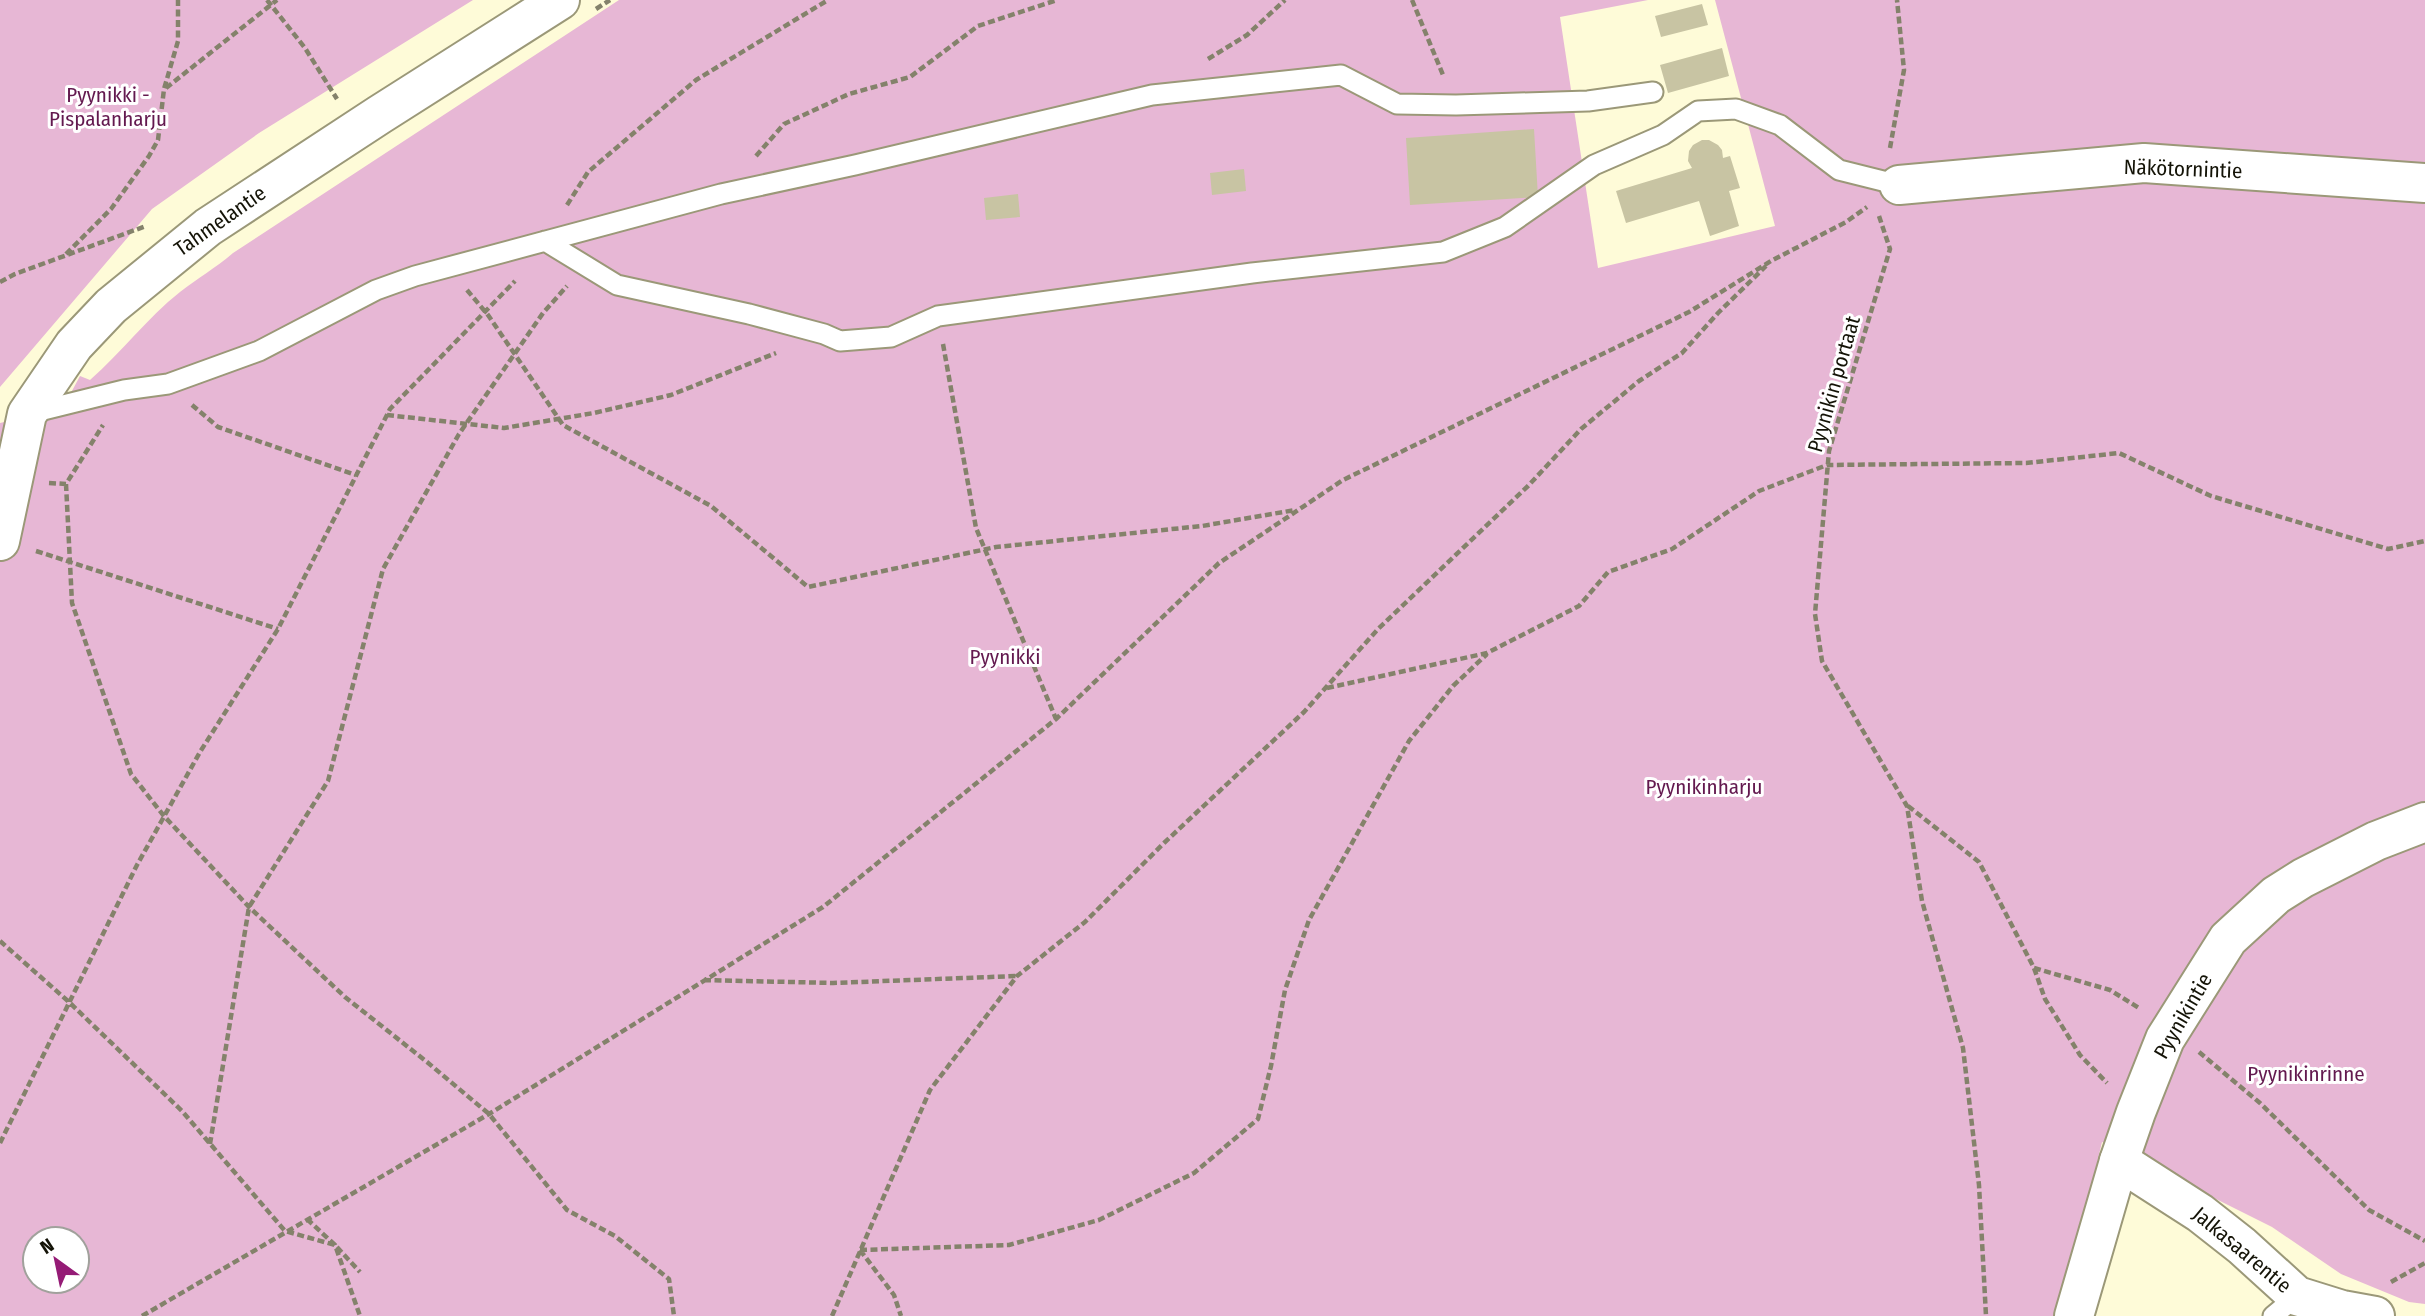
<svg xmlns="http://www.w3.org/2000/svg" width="2425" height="1316" font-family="'Fira Sans Condensed',sans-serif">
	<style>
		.green { fill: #e7b7d5; fill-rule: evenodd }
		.building { fill: #c8c4a3 }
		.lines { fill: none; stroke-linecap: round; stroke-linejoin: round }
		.lane-casing { stroke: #9b9878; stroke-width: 23 }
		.street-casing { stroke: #9b9878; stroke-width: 42 }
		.secondary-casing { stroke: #9b9878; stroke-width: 42 }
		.path { stroke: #84826b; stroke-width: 4.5; stroke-dasharray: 7 3.5; stroke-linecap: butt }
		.lane { stroke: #fff; stroke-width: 19 }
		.street { stroke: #fff; stroke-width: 38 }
		.secondary { stroke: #fff; stroke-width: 38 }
		.labels { text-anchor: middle; stroke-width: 6; stroke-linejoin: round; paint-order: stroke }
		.park-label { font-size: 21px; fill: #63194f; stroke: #fff }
		.street-label { font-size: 21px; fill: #141307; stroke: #fff }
	</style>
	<rect width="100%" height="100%" fill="#fefbd8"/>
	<!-- green -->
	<path class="green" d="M 0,0 L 473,0 L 259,133 L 152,209 L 0,387 Z
		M 619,0 L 1648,0 L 1560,17 L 1598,268 L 1775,226 L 1715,0 L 2425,0 L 2425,1304 L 2409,1302 L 2341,1274 L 2272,1227 L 2102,1142 L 2061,1316 L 0,1316 L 0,423 L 56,410 L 66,402 L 80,376 L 90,380 C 122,352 147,318 180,292 C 198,278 217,267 233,253 ZM 35,1239 L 77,1239 L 77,1281 L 35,1281 Z"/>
	<!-- building -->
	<path class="building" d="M 1702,4 L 1708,25 L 1661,37 L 1655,16 Z
		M 1722,48 L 1729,76 L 1668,93 L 1660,65 Z
		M 1534,129 L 1538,197 L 1410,205 L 1406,138 Z
		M 1702,140 L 1709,140 L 1718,145 L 1722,150 L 1723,158 L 1730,156 L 1740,188 L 1729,191 L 1739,226 L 1710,236 L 1699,201 L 1626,223 L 1616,191 L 1692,168 L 1688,161 L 1689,151 L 1693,145 Z
		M 1244,169 L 1246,191 L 1212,195 L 1210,173 Z
		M 1018,194 L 1020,217 L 986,220 L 984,198 Z"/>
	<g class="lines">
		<defs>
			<path id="lane" d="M 545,241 L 617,285 L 749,314 L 824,334 L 840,341 L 891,337 L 938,316 L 1252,273 L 1443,252 L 1505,227 L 1594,165 L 1663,135 L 1698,111 L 1736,109 L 1780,125 L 1839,170 L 1899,185
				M 31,413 L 124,390 L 168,384 L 259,351 L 376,290 L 415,276 L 721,194 L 855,165 L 1152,95 L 1341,75 L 1397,104 L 1456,105 L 1588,101 L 1653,92
				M 2273,1316 L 2297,1296"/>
			<path id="street" d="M 1899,185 L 2144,163 L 2425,183
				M 0,541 L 27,414 L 74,345 L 111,306 L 208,227 L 379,115 L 560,0
				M 2119,1161 L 2200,1213 L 2242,1246 L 2297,1296 L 2342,1310 L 2375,1316"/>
			<path id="secondary" d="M 2074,1316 L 2119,1161 L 2136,1112 L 2165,1039 L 2228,939 L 2276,895 L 2303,878 L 2376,841 L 2425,822"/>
		</defs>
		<!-- lane casing -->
		<use href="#lane" class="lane-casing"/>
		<!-- street casing -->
		<use href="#street" class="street-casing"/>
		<!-- secondary casing -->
		<use href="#secondary" class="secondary-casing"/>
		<!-- path -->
		<path class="path" d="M 267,0 L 305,48 L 337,99
			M 1412,0 L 1443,75
			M 596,9 L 610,0
			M 1208,59 L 1247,35 L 1285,0
			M 166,88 L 277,0
			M 1890,148 L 1904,70 L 1897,0
			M 756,156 L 784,124 L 849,94 L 910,77 L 978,26 L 1057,0
			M 567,205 L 588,172 L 696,80 L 828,0
			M 1879,216 L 1890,249 L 1829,451 L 1815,614 L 1822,661 L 1907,806 L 1922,901 L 1963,1048 L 1979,1185 L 1986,1316
			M 66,254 L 111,209 L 149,156 L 158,140 L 164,89 L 178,41 L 178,0
			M 0,282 L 15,274 L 146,226
			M 467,290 L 488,315 L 563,425 L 711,506 L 808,587 L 996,547 L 1202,526 L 1295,510
			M 943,344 L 976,528 L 1056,719
			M 192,405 L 218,427 L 356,475
			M 387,415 L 504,428 L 594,413 L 671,395 L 776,353
			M 49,483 L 66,484 L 103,425
			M 66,484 L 72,603 L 131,774 L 164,816 L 249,907 L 345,997 L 427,1062 L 489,1114 L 567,1210 L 615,1236 L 669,1279 L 674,1316
			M 36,551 L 278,629
			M 1327,688 L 1487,653 L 1579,606 L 1608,572 L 1672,549 L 1759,491 L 1827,465 L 2026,463 L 2119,453 L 2211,496 L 2388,549 L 2425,541
			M 1908,806 L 1979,862 L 2034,968 L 2045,999 L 2080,1055 L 2107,1083
			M 0,941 L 69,1002 L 182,1111 L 285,1231 L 335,1245 L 360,1272
			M 2034,968 L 2110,990 L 2139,1008
			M 704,980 L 833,983 L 1017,976
			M 2199,1052 L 2260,1103 L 2369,1210 L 2425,1241
			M 0,1143 L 137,865 L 200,752 L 278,629 L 390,409 L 515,281
			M 210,1144 L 249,907 L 328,781 L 383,569 L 459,434 L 543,313 L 567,286
			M 307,1219 L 335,1245 L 360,1316
			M 860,1250 L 1009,1245 L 1099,1220 L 1194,1173 L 1258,1119 L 1271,1066 L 1285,990 L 1309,920 L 1409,741 L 1453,686 L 1487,654
			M 860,1250 L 894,1295 L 901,1316
			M 2391,1282 L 2425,1263
			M 142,1316 L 489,1114 L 823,907 L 1056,719 L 1219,563 L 1343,480 L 1689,312 L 1771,261 L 1846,222 L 1867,207
			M 832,1316 L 930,1090 L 1017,976 L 1085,922 L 1164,843 L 1304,712 L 1378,629 L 1528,486 L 1581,429 L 1639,381 L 1682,353 L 1718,313 L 1766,266"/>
		<!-- lane -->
		<use href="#lane" class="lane"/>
		<!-- street -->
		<use href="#street" class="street"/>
		<!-- secondary -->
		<use href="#secondary" class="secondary"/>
	</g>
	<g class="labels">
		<!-- park labels -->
		<g class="park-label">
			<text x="108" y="102">Pyynikki -<tspan x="108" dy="24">Pispalanharju</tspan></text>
			<text x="1005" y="664">Pyynikki</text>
			<text x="1704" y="794">Pyynikinharju</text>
			<text x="2306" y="1081">Pyynikinrinne</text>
		</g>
		<!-- street labels -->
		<g class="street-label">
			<text transform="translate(2183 169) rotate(2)" y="7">Näkötornintie</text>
			<text transform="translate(220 221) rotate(-35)" y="7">Tahmelantie</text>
			<text transform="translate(1834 384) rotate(-74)" y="7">Pyynikin portaat</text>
			<text transform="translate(2183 1016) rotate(-60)" y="7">Pyynikintie</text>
			<text transform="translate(2242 1250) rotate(40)" y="7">Jalkasaarentie</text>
		</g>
	</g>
	<!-- north arrow -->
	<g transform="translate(56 1260) rotate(327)"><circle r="33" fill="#ffffff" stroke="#a1a19c" stroke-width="2"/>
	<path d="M0-5L12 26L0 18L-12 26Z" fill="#951b76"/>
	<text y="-10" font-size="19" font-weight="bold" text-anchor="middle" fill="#141307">N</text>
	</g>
</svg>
